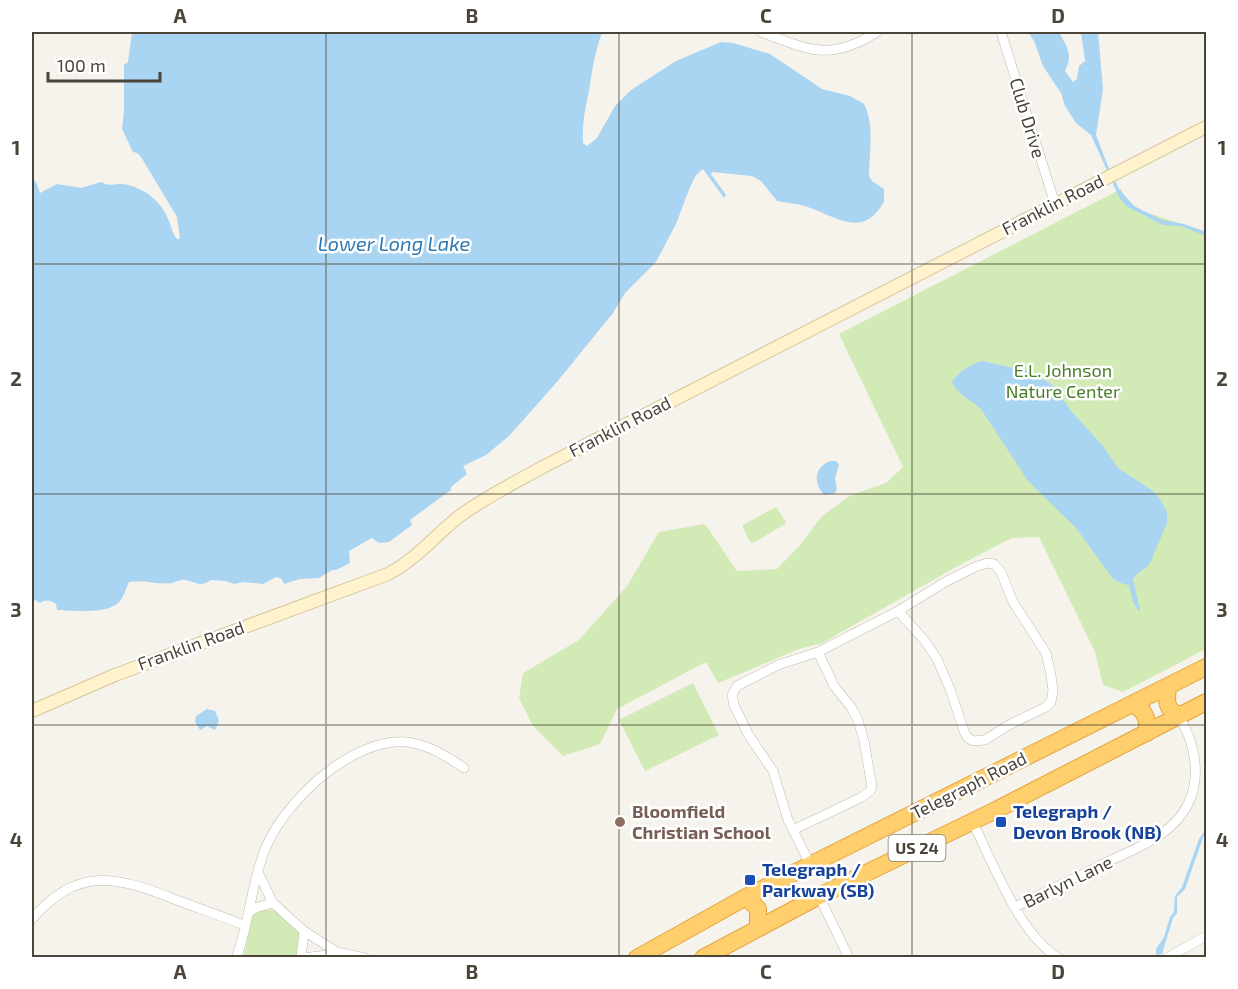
<svg xmlns="http://www.w3.org/2000/svg" width="1238" height="989" font-family="'Exo 2',sans-serif">
	<style>
		.green { fill: #d2eab5 }
		.water { fill: #a9d4f2 }
		.lines { fill: none; stroke-linecap: round; stroke-linejoin: round }
		.street-casing { stroke: #c2bbae; stroke-width: 10 }
		.secondary-casing { stroke: #d6c79b; stroke-width: 14 }
		.highway-casing { stroke: #e0a43c; stroke-width: 18 }
		.street { stroke: #fff; stroke-width: 9 }
		.secondary { stroke: #fff3cd; stroke-width: 12 }
		.highway { stroke: #ffcf6e; stroke-width: 16 }
		.grid { fill: none; stroke: #4b4439; stroke-width: 1.5; stroke-opacity: 0.55 }
		.education-dot { fill: #8d6e63; stroke: #fff; stroke-width: 2 }
		.transit-dot { fill: #1a4fb4; stroke: #fff; stroke-width: 2 }
		.labels { text-anchor: middle; stroke-width: 5; stroke-linejoin: round; paint-order: stroke }
		.shield { fill: #fff; stroke: #817c74; stroke-width: 1.5 }
		.shield-label { font-size: 16px; font-weight: bold; fill: #4b4439 }
		.street-label { font-size: 18px; fill: #4b4439; stroke: #fff }
		.park-label { font-size: 18px; fill: #4a7f2a; stroke: #fff }
		.education-label { font-size: 18px; font-weight: bold; fill: #785e54; stroke: #fff; text-anchor: start }
		.transit-label { font-size: 18px; font-weight: bold; fill: #164399; stroke: #fff; text-anchor: start }
		.water-label { font-size: 20px; font-style: italic; fill: #2e7ab2; stroke: #fff }
		.neatline { fill: none; stroke: #4b4439; stroke-width: 2 }
		.grid-label { font-size: 20px; text-anchor: middle; font-weight: bold; fill: #4b4439 }
	</style>
	<rect width="100%" height="100%" fill="#f6f3ec"/>
	<!-- green -->
	<path class="green" d="M 1121,189 L 1126,201 L 1142,211 L 1206,232 L 1206,649 L 1123,692 L 1103,685 L 1095,652 L 1039,537 L 1012,538 L 965,562 L 822,643 L 799,649 L 718,683 L 706,662 L 617,709 L 600,744 L 563,756 L 533,726 L 519,698 L 523,673 L 579,640 L 627,586 L 659,532 L 705,524 L 737,571 L 777,569 L 800,545 L 821,517 L 851,495 L 886,483 L 903,467 L 839,334 Z
		M 776,507 L 786,522 L 785,524 L 753,543 L 750,542 L 743,528 L 743,525 Z
		M 693,683 L 719,735 L 645,771 L 619,720 Z
		M 266,909 L 277,911 L 299,931 L 301,935 L 299,951 L 294,956 L 246,957 L 244,955 L 252,916 L 257,911 Z"/>
	<!-- water -->
	<path class="water" d="M 132,32 L 602,32 C 595,52 592,71 589,91 C 585,108 582,125 583,143 L 587,146 L 597,138 L 615,106 L 631,90 L 676,61 L 721,42 L 733,43 L 770,54 L 822,89 L 850,96 L 864,104 C 875,125 869,153 869,176 L 872,181 L 884,189 L 884,202 C 862,240 836,216 805,206 C 797,203 786,203 777,201 L 761,181 L 752,176 L 712,172 L 711,174 L 726,195 L 724,198 L 703,169 L 696,175 L 690,187 L 676,224 L 656,262 L 625,293 L 613,313 L 556,383 L 509,436 L 486,455 L 463,466 L 467,474 L 451,487 L 451,490 L 410,520 L 412,525 L 389,542 L 379,543 L 372,538 L 349,551 L 350,563 L 336,570 L 332,570 L 319,578 L 300,579 L 284,584 L 282,579 L 276,577 L 263,584 L 243,582 L 234,584 L 226,581 L 211,580 C 199,588 198,582 185,580 C 181,579 176,582 172,583 C 158,585 144,579 129,582 C 126,588 124,598 118,603 C 107,614 72,611 57,610 L 56,604 C 50,600 46,599 40,603 L 35,600 L 32,602 L 32,177 L 37,184 L 40,193 L 57,184 L 81,188 L 101,182 C 111,188 118,182 128,185 C 148,190 162,203 169,221 C 172,228 172,233 177,239 L 180,238 L 177,217 L 141,157 L 137,153 L 133,152 L 122,129 L 124,111 L 124,65 L 128,62 Z
		M 1028,32 L 1059,32 C 1068,49 1073,54 1065,71 L 1073,82 L 1077,79 L 1079,66 L 1085,61 L 1081,32 L 1098,32 L 1103,89 L 1096,135 L 1107,164 L 1119,189 L 1134,206 L 1162,220 L 1184,224 L 1206,232 L 1206,236 L 1181,226 L 1163,225 L 1126,206 L 1119,197 L 1091,135 L 1076,123 L 1065,106 L 1061,93 L 1043,66 L 1034,41 Z
		M 982,361 L 1032,372 L 1054,386 L 1071,411 L 1103,446 L 1118,468 L 1153,491 L 1160,499 L 1167,512 L 1167,523 L 1151,561 L 1147,567 L 1138,573 L 1133,579 L 1140,610 L 1138,610 L 1133,602 L 1129,585 L 1123,584 L 1113,579 L 1076,528 L 1028,481 L 981,409 C 970,399 958,396 952,382 C 957,373 972,363 982,361 Z
		M 830,461 L 836,461 L 839,465 L 835,478 L 837,490 L 833,494 L 824,495 C 813,482 814,468 830,461 Z
		M 207,709 L 215,711 L 219,721 L 215,730 L 207,726 L 200,730 L 195,722 L 196,716 Z
		M 1206,829 L 1185,889 L 1177,897 L 1177,913 L 1173,918 L 1162,954 L 1156,955 L 1156,949 L 1164,937 L 1170,917 L 1174,912 L 1175,896 L 1182,887 L 1199,839 Z"/>
	<g class="lines">
		<defs>
			<path id="street" d="M 761,32 C 809,50 830,62 877,32
				M 1001,32 L 1055,204
				M 972,821 C 993,862 1019,935 1059,958
				M 793,830 L 860,798 L 870,791 L 872,787 L 864,741 L 858,720 L 851,707 L 834,686 L 818,652
				M 810,864 L 788,820 L 773,771 L 748,734 L 734,705 L 732,695 L 737,686 L 778,665 L 818,652 L 898,611 L 945,582 L 977,566 L 988,563 L 994,564 L 1001,572 L 1013,602 L 1046,653 L 1051,675 L 1053,691 L 1051,702 L 1046,707 L 1009,725 L 985,740 L 973,741 L 967,737 L 964,731 L 950,689 L 937,659 L 925,641 L 898,611
				M 258,872 L 273,903 L 304,931 L 337,952 L 365,958
				M 819,896 L 849,958
				M 1015,907 C 1044,893 1073,879 1103,864 C 1123,854 1146,846 1164,832 C 1204,802 1202,756 1179,716
				M 248,913 L 255,908 L 273,903
				M 32,919 C 77,866 116,876 174,899 C 198,908 221,916 244,925
				M 236,958 C 250,922 251,882 266,847 C 286,800 352,738 406,742 C 428,744 446,756 464,768
				M 301,958 L 304,931
				M 303,958 L 327,955 L 337,952
				M 1167,958 L 1206,936"/>
			<path id="secondary" d="M 32,711 L 115,675 L 388,574 C 416,560 436,534 461,515 C 486,497 514,483 541,468 L 1206,127"/>
			<path id="highway" d="M 1168,688 C 1166,702 1166,709 1179,716
				M 1133,705 C 1146,710 1148,720 1147,733
				M 746,897 L 758,909 L 758,927
				M 637,958 L 746,897 L 1206,667
				M 703,958 L 819,896 L 996,810 L 1206,702"/>
		</defs>
		<!-- street casing -->
		<use href="#street" class="street-casing"/>
		<!-- secondary casing -->
		<use href="#secondary" class="secondary-casing"/>
		<!-- highway casing -->
		<use href="#highway" class="highway-casing"/>
		<!-- street -->
		<use href="#street" class="street"/>
		<!-- secondary -->
		<use href="#secondary" class="secondary"/>
		<!-- highway -->
		<use href="#highway" class="highway"/>
	</g>
	<!-- grid -->
	<path class="grid" d="M 326,32 L 326,958M 619,32 L 619,958M 912,32 L 912,958M 32,264 L 1206,264M 32,494 L 1206,494M 32,725 L 1206,725"/>
	<!-- markers -->
	<circle class="education-dot" cx="620" cy="822" r="6"/>
	<g class="transit-dot">
		<rect x="995" y="816" width="12" height="12" rx="3"/>
		<rect x="744" y="874" width="12" height="12" rx="3"/>
	</g>
	<g class="labels">
		<!-- shield labels -->
		<rect class="shield" x="888.5" y="835" width="57" height="26" rx="4.5"/>
		<g class="shield-label">
			<text x="917" y="854">US 24</text>
		</g>
		<!-- street labels -->
		<g class="street-label">
			<text transform="translate(1027 118) rotate(73)" y="6">Club Drive</text>
			<text transform="translate(1053 205) rotate(-27)" y="6">Franklin Road</text>
			<text transform="translate(620 427) rotate(-27)" y="6">Franklin Road</text>
			<text transform="translate(191 646) rotate(-20)" y="6">Franklin Road</text>
			<text transform="translate(969 786) rotate(-27)" y="6">Telegraph Road</text>
			<text transform="translate(1068 882) rotate(-26)" y="6">Barlyn Lane</text>
		</g>
		<!-- park labels -->
		<g class="park-label">
			<text x="1063" y="377">E.L. Johnson<tspan x="1063" dy="21">Nature Center</tspan></text>
		</g>
		<!-- education labels -->
		<g class="education-label">
			<text x="632" y="818">Bloomfield<tspan x="632" dy="21">Christian School</tspan></text>
		</g>
		<!-- transit labels -->
		<g class="transit-label">
			<text x="1013" y="818">Telegraph /<tspan x="1013" dy="21">Devon Brook (NB)</tspan></text>
			<text x="762" y="876">Telegraph /<tspan x="762" dy="21">Parkway (SB)</tspan></text>
		</g>
		<!-- water labels -->
		<g class="water-label">
			<text x="394" y="251">Lower Long Lake</text>
		</g>
	</g>
	<!-- border -->
	<rect width="1238" height="989" fill="none" stroke="#ffffff" stroke-width="66"/>
	<!-- scale -->
	<path d="M48 72v9h112v-9" fill="none" stroke="#4b4439" stroke-width="3"/>
	<text x="57" y="72" font-size="18" fill="#4b4439" stroke="#ffffff" stroke-width="4.5" paint-order="stroke">100 m</text>
	<rect x="33" y="33" width="1172" height="923" class="neatline"/>
	<g class="grid-label">
		<text x="180" y="23">A</text>
		<text x="472" y="23">B</text>
		<text x="766" y="23">C</text>
		<text x="1058" y="23">D</text>
		<text x="16" y="155">1</text>
		<text x="1222" y="155">1</text>
		<text x="16" y="386">2</text>
		<text x="1222" y="386">2</text>
		<text x="16" y="617">3</text>
		<text x="1222" y="617">3</text>
		<text x="16" y="847">4</text>
		<text x="1222" y="847">4</text>
		<text x="180" y="979">A</text>
		<text x="472" y="979">B</text>
		<text x="766" y="979">C</text>
		<text x="1058" y="979">D</text>
	</g>
</svg>
